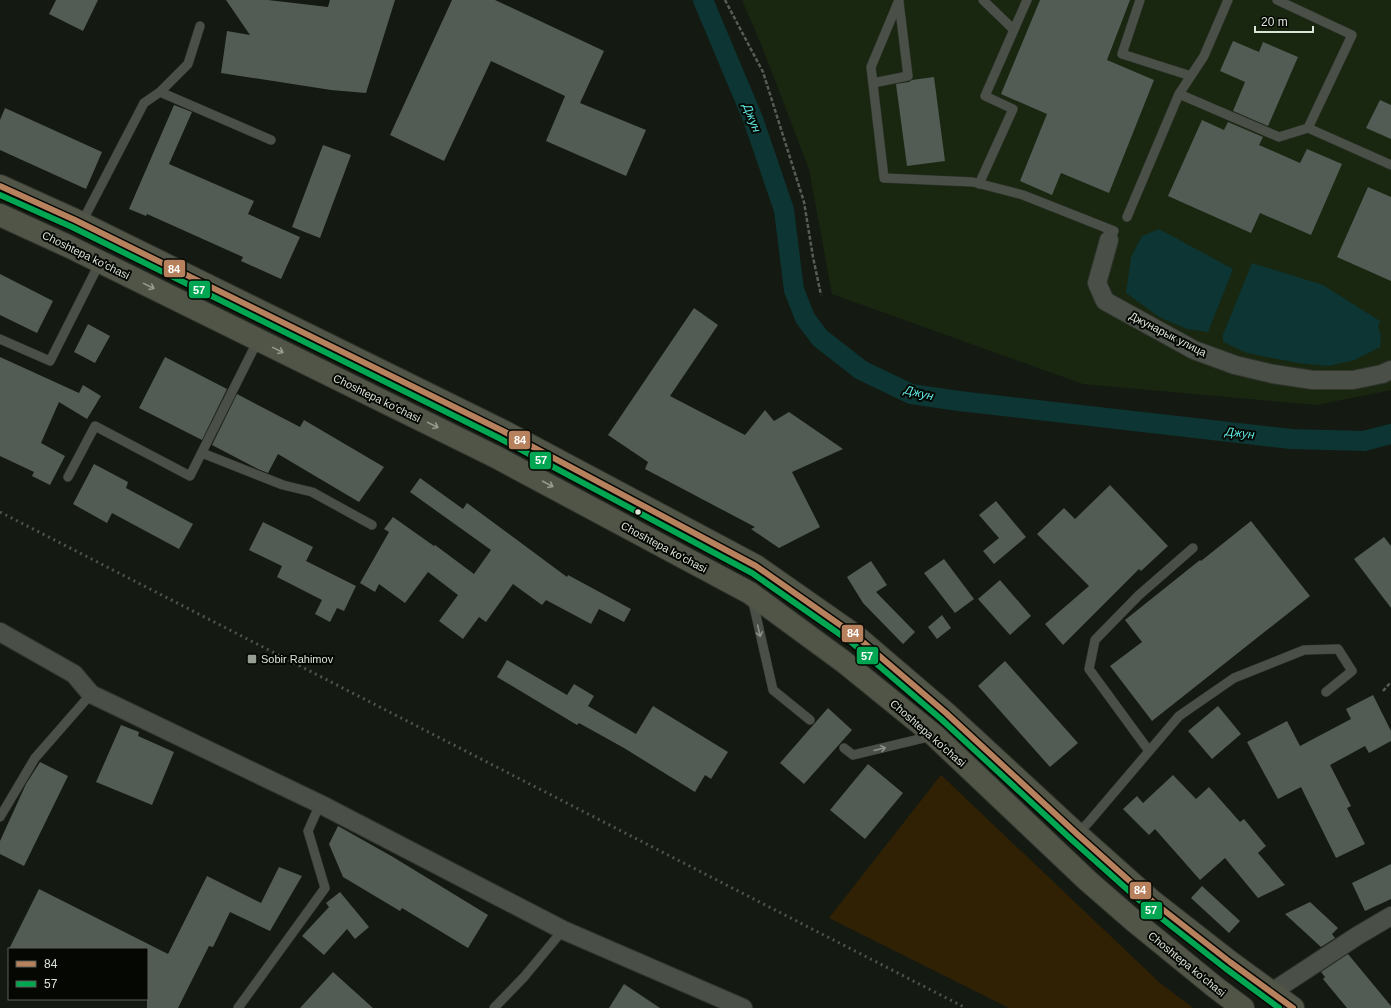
<svg xmlns="http://www.w3.org/2000/svg" width="1391" height="1008" font-family="Arial,sans-serif">
	<style>
		.built { fill: #192711 }
		.green { fill: #312104 }
		.water { fill: #0c3533 }
		.lines { fill: none; stroke-linecap: round; stroke-linejoin: round }
		.canal { stroke: #0c3533; stroke-width: 20 }
		.building { fill: #535b55 }
		.service-casing { stroke: #31352e; stroke-width: 10 }
		.minor-casing { stroke: #31352e; stroke-width: 20 }
		.primary-casing { stroke: #31352e; stroke-width: 24 }
		.path { stroke: #585c56; stroke-width: 2.5; stroke-dasharray: 4 2; stroke-linecap: butt }
		.service { stroke: #4a4f47; stroke-width: 9 }
		.minor { stroke: #4a4f47; stroke-width: 18 }
		.primary { stroke: #515547; stroke-width: 22 }
		.rail { stroke: #4f524c; stroke-width: 3; stroke-dasharray: 2 4; stroke-linecap: butt }
		.bus-1-casing { stroke: #040702; stroke-width: 9 }
		.bus-2-casing { stroke: #040702; stroke-width: 9 }
		.bus-1 { stroke: #b6815c; stroke-width: 6 }
		.bus-2 { stroke: #00a651; stroke-width: 6 }
		.oneway { stroke: #969c90 }
		.oneway2 { stroke: #8c9288 }
		.bus-dot { fill: #dce4d8; stroke: #040702; stroke-width: 1.5 }
		.poi-dot { fill: #969d92; stroke: #040702; stroke-width: 1.5 }
		.labels { text-anchor: middle; stroke-width: 4; stroke-linejoin: round; paint-order: stroke }
		.street-label { font-size: 11px; fill: #dce4d8; stroke: #040702 }
		.poi-label { font-size: 11px; fill: #dce4d8; stroke: #040702; text-anchor: start }
		.water-label { font-size: 12px; font-style: italic; fill: #5fe6e1; stroke: #040702 }
		.line-badge { stroke: #040702; stroke-width: 1.5 }
		.badge-label { font-size: 11px; text-anchor: middle; font-weight: bold; fill: #fff }
	</style>
	<rect width="100%" height="100%" fill="#141a11"/>
	<!-- built -->
	<path class="built" d="M 742,0 L 1391,0 L 1391,390 L 1316,405 L 1083,384 L 832,294 L 809,169 L 761,44 Z"/>
	<!-- green -->
	<path class="green" d="M 941,775 L 1160,983 L 1193,1008 L 1009,1008 L 829,918 Z"/>
	<!-- water -->
	<path class="water" d="M 1159,229 L 1233,269 L 1208,332 L 1187,329 L 1159,317 L 1126,293 L 1131,257 L 1142,236 Z
		M 1252,263 L 1323,285 L 1380,321 L 1378,327 L 1381,335 L 1380,347 L 1355,360 L 1328,366 L 1298,363 L 1247,353 L 1223,342 L 1223,335 Z"/>
	<g class="lines">
		<!-- canal -->
		<path class="canal" d="M 703,0 L 753,119 L 784,210 L 794,290 L 805,318 L 820,338 L 861,370 L 911,394 L 959,401 L 1291,439 L 1364,441 L 1391,434"/>
	</g>
	<!-- building -->
	<path class="building" d="M 56,0 L 98,0 L 83,31 L 49,14 Z
		M 226,0 L 268,0 L 328,7 L 330,0 L 395,0 L 366,93 L 331,90 L 221,73 L 227,31 L 250,35 Z
		M 452,0 L 495,0 L 604,51 L 580,103 L 646,130 L 626,176 L 546,141 L 565,96 L 491,61 L 444,161 L 390,135 Z
		M 1040,0 L 1130,0 L 1107,60 L 1154,80 L 1109,193 L 1061,173 L 1052,195 L 1020,181 L 1047,114 L 1001,94 Z
		M 1233,41 L 1259,52 L 1263,42 L 1298,57 L 1268,126 L 1233,111 L 1245,82 L 1220,71 Z
		M 934,77 L 945,161 L 907,166 L 896,84 L 909,82 L 912,80 Z
		M 1380,100 L 1391,105 L 1391,139 L 1366,128 Z
		M 174,105 L 192,112 L 169,164 L 254,201 L 248,214 L 300,237 L 281,279 L 241,261 L 243,257 L 147,214 L 146,216 L 129,209 Z
		M 5,108 L 102,152 L 86,189 L 0,150 L 0,120 Z
		M 1202,120 L 1224,130 L 1228,122 L 1263,137 L 1259,145 L 1300,163 L 1307,149 L 1342,164 L 1311,235 L 1260,213 L 1251,233 L 1168,196 Z
		M 323,145 L 351,155 L 320,238 L 292,227 Z
		M 1368,187 L 1391,197 L 1391,281 L 1337,257 Z
		M 0,274 L 53,301 L 37,333 L 0,315 Z
		M 694,308 L 718,325 L 670,396 L 745,435 L 765,410 L 774,421 L 789,412 L 843,449 L 792,472 L 820,527 L 779,548 L 751,529 L 755,527 L 645,469 L 648,462 L 608,435 Z
		M 88,324 L 110,336 L 95,363 L 74,352 Z
		M 0,357 L 79,393 L 83,385 L 101,396 L 87,419 L 59,402 L 41,443 L 65,456 L 50,485 L 32,476 L 34,472 L 0,456 Z
		M 165,357 L 227,389 L 202,440 L 139,408 Z
		M 237,394 L 300,427 L 304,420 L 384,467 L 359,502 L 278,454 L 268,473 L 258,469 L 212,445 Z
		M 94,464 L 128,482 L 126,488 L 193,524 L 179,549 L 112,513 L 107,523 L 73,504 Z
		M 420,478 L 463,509 L 467,503 L 567,577 L 568,575 L 631,609 L 624,622 L 599,609 L 591,624 L 546,600 L 542,605 L 513,584 L 486,622 L 479,617 L 463,639 L 439,621 L 458,595 L 428,572 L 405,603 L 379,584 L 375,592 L 360,583 L 389,532 L 384,529 L 393,517 L 434,546 L 435,545 L 474,574 L 491,550 L 410,492 Z
		M 1110,485 L 1168,546 L 1141,571 L 1139,569 L 1063,645 L 1045,624 L 1089,586 L 1037,534 L 1064,508 L 1075,519 Z
		M 996,501 L 1026,537 L 994,564 L 983,551 L 999,538 L 979,515 Z
		M 1251,521 L 1310,596 L 1152,721 L 1110,666 L 1142,642 L 1125,620 L 1200,560 L 1201,561 Z
		M 263,522 L 313,547 L 306,561 L 356,586 L 344,611 L 337,608 L 330,622 L 315,614 L 322,600 L 277,577 L 282,566 L 249,550 Z
		M 1384,537 L 1391,546 L 1391,608 L 1354,559 Z
		M 944,559 L 974,599 L 955,613 L 924,573 Z
		M 871,561 L 887,585 L 876,592 L 915,632 L 903,644 L 863,603 L 847,577 Z
		M 1000,580 L 1031,616 L 1010,635 L 978,599 Z
		M 942,615 L 951,628 L 937,639 L 928,627 Z
		M 507,660 L 567,695 L 574,684 L 594,696 L 588,706 L 636,734 L 653,706 L 728,752 L 711,779 L 705,775 L 695,792 L 624,748 L 579,723 L 577,725 L 497,677 Z
		M 1005,661 L 1078,743 L 1050,767 L 978,686 Z
		M 1373,695 L 1391,731 L 1391,741 L 1369,753 L 1365,746 L 1330,765 L 1351,806 L 1347,808 L 1365,844 L 1336,858 L 1301,787 L 1278,799 L 1247,742 L 1287,721 L 1300,746 L 1351,719 L 1346,709 Z
		M 1218,706 L 1241,734 L 1212,759 L 1188,731 Z
		M 828,708 L 852,730 L 804,784 L 780,763 Z
		M 121,725 L 139,732 L 138,736 L 174,752 L 152,805 L 96,782 Z
		M 40,762 L 68,776 L 24,866 L 0,854 L 0,841 L 26,784 Z
		M 868,764 L 903,793 L 865,839 L 830,810 Z
		M 1173,775 L 1196,799 L 1209,787 L 1240,822 L 1244,819 L 1266,846 L 1258,853 L 1285,885 L 1258,898 L 1225,858 L 1200,880 L 1155,829 L 1149,835 L 1123,809 L 1137,796 L 1143,803 Z
		M 338,826 L 393,857 L 488,915 L 468,948 L 402,908 L 400,911 L 343,877 L 329,844 Z
		M 1391,864 L 1391,899 L 1365,911 L 1352,883 Z
		M 279,867 L 302,876 L 270,931 L 230,912 L 213,947 L 209,946 L 178,1008 L 147,1008 L 147,949 L 9,949 L 39,889 L 168,954 L 207,876 L 261,903 Z
		M 1202,886 L 1240,921 L 1229,933 L 1191,898 Z
		M 340,892 L 369,927 L 355,939 L 347,929 L 324,955 L 302,936 L 329,907 L 326,903 Z
		M 1310,902 L 1338,928 L 1332,934 L 1335,938 L 1321,947 L 1285,914 Z
		M 1348,954 L 1391,1006 L 1391,1008 L 1347,1008 L 1323,979 L 1325,977 L 1321,972 Z
		M 333,972 L 373,1008 L 300,1008 Z
		M 624,984 L 660,1008 L 609,1008 Z"/>
	<g class="lines">
		<defs>
			<path id="service" d="M 899,0 L 871,67 L 884,178 L 973,182 L 1023,195 L 1114,231 L 1109,240
				M 983,0 L 1014,30
				M 1140,0 L 1122,54 L 1191,76
				M 1277,0 L 1352,35 L 1308,128 L 1391,165
				M 873,83 L 908,76 L 899,2
				M 160,92 L 271,140
				M 1179,94 L 1204,56 L 1228,0
				M 979,184 L 1013,109 L 985,96 L 1027,0
				M 1127,217 L 1179,94 L 1279,137 L 1308,128
				M 81,224 L 144,103 L 160,92 L 188,64 L 200,26
				M 0,339 L 50,361 L 100,262
				M 202,453 L 283,485 L 312,492 L 372,525
				M 68,477 L 95,426 L 190,476 L 258,340
				M 752,598 L 773,690 L 810,720
				M 844,748 L 853,755 L 932,736
				M 1149,751 L 1089,669 L 1095,640 L 1139,595 L 1193,548
				M 0,817 L 35,758 L 91,694
				M 1077,834 L 1088,823 L 1179,716 L 1234,678 L 1304,650 L 1338,649 L 1352,671 L 1326,692
				M 238,1008 L 325,888 L 308,831 L 320,804
				M 494,1008 L 524,977 L 563,930"/>
			<path id="minor" d="M 1109,240 L 1097,283 L 1105,301 L 1194,350 L 1235,365 L 1273,374 L 1313,380 L 1353,380 L 1382,374 L 1391,370
				M 0,632 L 74,674 L 91,694 L 320,804 L 563,930 L 743,1008
				M 1272,992 L 1357,936 L 1391,916"/>
			<path id="primary" d="M 0,186 L 75,220 L 503,431 L 756,566 L 856,636 L 946,713 L 1077,834 L 1152,901 L 1230,962 L 1293,1008
				M 0,215 L 70,247 L 496,457 L 750,593 L 844,662 L 934,735 L 1088,881 L 1134,921 L 1215,987 L 1243,1008"/>
		</defs>
		<!-- service casing -->
		<use href="#service" class="service-casing"/>
		<!-- minor casing -->
		<use href="#minor" class="minor-casing"/>
		<!-- primary casing -->
		<use href="#primary" class="primary-casing"/>
		<!-- path -->
		<path class="path" d="M 725,0 L 763,72 L 804,202 L 813,257 L 821,295
			M 1383,691 L 1391,682"/>
		<!-- service -->
		<use href="#service" class="service"/>
		<!-- minor -->
		<use href="#minor" class="minor"/>
		<!-- primary -->
		<use href="#primary" class="primary"/>
		<!-- rail -->
		<path class="rail" d="M 0,512 L 966,1008"/>
		<defs>
			<path id="bus-1" d="M 0,186 L 75,220 L 503,431 L 756,566 L 856,636 L 946,713 L 1077,834 L 1152,901 L 1230,962 L 1293,1008"/>
			<path id="bus-2" d="M 0,195 L 72,227 L 499,438 L 752,573 L 851,642 L 941,719 L 1072,840 L 1147,907 L 1225,968 L 1279,1008"/>
		</defs>
		<!-- bus-1 casing -->
		<use href="#bus-1" class="bus-1-casing"/>
		<!-- bus-2 casing -->
		<use href="#bus-2" class="bus-2-casing"/>
		<!-- bus-1 -->
		<use href="#bus-1" class="bus-1"/>
		<!-- bus-2 -->
		<use href="#bus-2" class="bus-2"/>
	</g>
	<!-- one-way arrows -->
	<defs><path id="oneway-shaft" d="M-6 0H5M1.5-3L5.5 0L1.5 3" fill="none" stroke-width="1.6" stroke-linecap="round" stroke-linejoin="round"/></defs>
	<g class="oneway">
		<use href="#oneway-shaft" transform="translate(149 286) rotate(26)"/>
		<use href="#oneway-shaft" transform="translate(278 350) rotate(26)"/>
		<use href="#oneway-shaft" transform="translate(433 425) rotate(26)"/>
		<use href="#oneway-shaft" transform="translate(548 484) rotate(28)"/>
	</g>
	<g class="oneway2">
		<use href="#oneway-shaft" transform="translate(759 631) rotate(77)"/>
		<use href="#oneway-shaft" transform="translate(880 749) rotate(-14)"/>
	</g>
	<!-- markers -->
	<circle class="bus-dot" cx="638" cy="512" r="3.5"/>
	<rect class="poi-dot" x="247" y="654" width="10" height="10" rx="2"/>
	<g class="labels">
		<!-- street labels -->
		<g class="street-label">
			<text transform="translate(86 255) rotate(26)" y="4">Choshtepa ko'chasi</text>
			<text transform="translate(1168 334) rotate(27)" y="4">Джунарык улица</text>
			<text transform="translate(377 398) rotate(26)" y="4">Choshtepa ko'chasi</text>
			<text transform="translate(664 547) rotate(28)" y="4">Choshtepa ko'chasi</text>
			<text transform="translate(928 733) rotate(41)" y="4">Choshtepa ko'chasi</text>
			<text transform="translate(1187 964) rotate(39)" y="4">Choshtepa ko'chasi</text>
		</g>
		<!-- poi labels -->
		<g class="poi-label">
			<text x="261" y="663">Sobir Rahimov</text>
		</g>
		<!-- water labels -->
		<g class="water-label">
			<text transform="translate(752 118) rotate(69)" y="4">Джун</text>
			<text transform="translate(919 393) rotate(14)" y="4">Джун</text>
			<text transform="translate(1240 433) rotate(7)" y="4">Джун</text>
		</g>
	</g>
	<g class="line-badge">
		<rect x="163" y="259" width="23" height="19" rx="4" fill="#b6815c"/>
		<rect x="188" y="280" width="23" height="19" rx="4" fill="#00a651"/>
		<rect x="508" y="430" width="23" height="20" rx="4" fill="#b6815c"/>
		<rect x="529" y="451" width="23" height="19" rx="4" fill="#00a651"/>
		<rect x="841" y="624" width="23" height="19" rx="4" fill="#b6815c"/>
		<rect x="856" y="646" width="23" height="19" rx="4" fill="#00a651"/>
		<rect x="1129" y="881" width="23" height="19" rx="4" fill="#b6815c"/>
		<rect x="1140" y="901" width="23" height="19" rx="4" fill="#00a651"/>
	</g>
	<g class="badge-label">
		<text x="174" y="273">84</text>
		<text x="199" y="294">57</text>
		<text x="520" y="444">84</text>
		<text x="541" y="464">57</text>
		<text x="853" y="637">84</text>
		<text x="867" y="660">57</text>
		<text x="1140" y="894">84</text>
		<text x="1151" y="914">57</text>
	</g>
	<!-- legend -->
	<rect x="8" y="948" width="140" height="52" fill="#040702" stroke="#5a5f58"/>
	<rect x="16" y="961" width="20" height="6" fill="#b6815c" stroke="#5a5f58"/>
	<text x="44" y="968" font-size="12" fill="#dce4d8">84</text>
	<rect x="16" y="981" width="20" height="6" fill="#00a651" stroke="#5a5f58"/>
	<text x="44" y="988" font-size="12" fill="#dce4d8">57</text>
	<!-- scale -->
	<path d="M1255 26v6h58v-6" fill="none" stroke="#dce4d8" stroke-width="2"/>
	<text x="1261" y="26" font-size="12" fill="#dce4d8" stroke="#040702" stroke-width="3" paint-order="stroke">20 m</text>
</svg>
